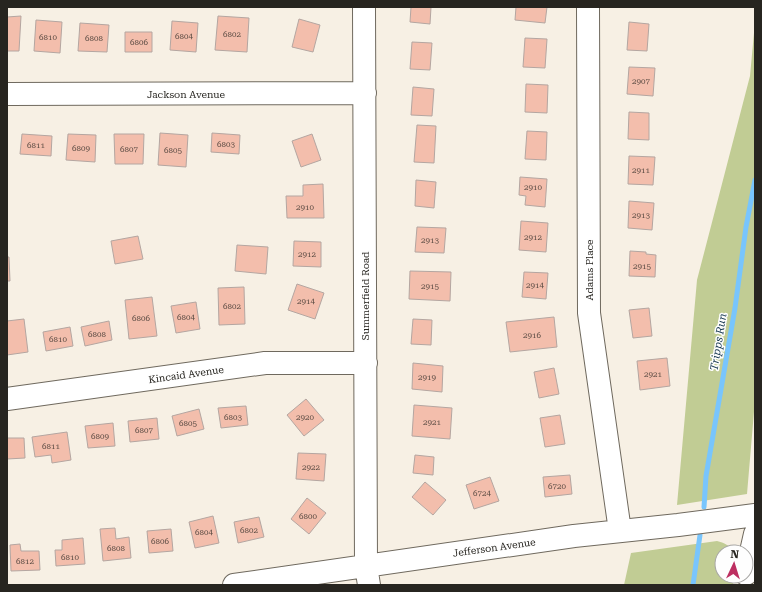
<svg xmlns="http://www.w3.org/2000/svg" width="762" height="592" font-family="'Roboto Serif',serif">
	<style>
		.green { fill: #c1cc94 }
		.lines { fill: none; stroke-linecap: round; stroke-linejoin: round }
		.stream { stroke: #78c5fd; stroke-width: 5 }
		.building { fill: #f3beac; stroke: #b4a6a1 }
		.minor-casing { stroke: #6f695e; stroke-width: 24 }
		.minor { stroke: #fff; stroke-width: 22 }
		.labels { text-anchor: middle; stroke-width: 3; stroke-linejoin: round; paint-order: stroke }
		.number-label { font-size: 8px; fill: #5a4b43 }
		.street-label { font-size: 10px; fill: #272520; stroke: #fefefe }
		.water-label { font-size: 11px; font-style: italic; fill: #173850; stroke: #fefefe }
	</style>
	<rect width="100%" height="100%" fill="#f7f0e4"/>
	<!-- green -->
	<path class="green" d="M 755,22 L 755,400 L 747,494 L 677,505 L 697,280 L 750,76 Z
		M 717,541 C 724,543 730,545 734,552 L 722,552 L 722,576 L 734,576 L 733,585 L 624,585 L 631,553 Z"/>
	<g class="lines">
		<!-- stream -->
		<path class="stream" d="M 704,507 L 706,476 L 735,308 L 746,227 L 755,180
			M 693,585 L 700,535"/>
	</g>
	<!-- building -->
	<path class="building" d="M 411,7 L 431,7 L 430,24 L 410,22 Z
		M 516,7 L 547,7 L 545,23 L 515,20 Z
		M 21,16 L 19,51 L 7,51 L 7,17 Z
		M 218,16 L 249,18 L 247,52 L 215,50 Z
		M 299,19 L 320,25 L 313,52 L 292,47 Z
		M 36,20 L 62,22 L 60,53 L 34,51 Z
		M 172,21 L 198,23 L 196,52 L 170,50 Z
		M 629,22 L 649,24 L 647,51 L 627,50 Z
		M 80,23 L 109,25 L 107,52 L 78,51 Z
		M 125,32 L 152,32 L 152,52 L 125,52 Z
		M 525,38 L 547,39 L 545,68 L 523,67 Z
		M 412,42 L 432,43 L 430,70 L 410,69 Z
		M 629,67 L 655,68 L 653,96 L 627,94 Z
		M 526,84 L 548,85 L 547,113 L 525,112 Z
		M 413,87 L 434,89 L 432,116 L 411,115 Z
		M 629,112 L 649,113 L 649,140 L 628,139 Z
		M 417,125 L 436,126 L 434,163 L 414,162 Z
		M 527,131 L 547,132 L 546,160 L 525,159 Z
		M 160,133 L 188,135 L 186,167 L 158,165 Z
		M 212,133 L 240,135 L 239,154 L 211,152 Z
		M 22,134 L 52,136 L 51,156 L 20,154 Z
		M 68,134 L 96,135 L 95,162 L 66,160 Z
		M 114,134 L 144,134 L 143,164 L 115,164 Z
		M 312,134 L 321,160 L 301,167 L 292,141 Z
		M 629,156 L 655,157 L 653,185 L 628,184 Z
		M 520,177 L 547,179 L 545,207 L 525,205 L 526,196 L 519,195 Z
		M 416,180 L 436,182 L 434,208 L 415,206 Z
		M 323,184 L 324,218 L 287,218 L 286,196 L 303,196 L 303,185 Z
		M 629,201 L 654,203 L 652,230 L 628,228 Z
		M 521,221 L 548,223 L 546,252 L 519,250 Z
		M 417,227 L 446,228 L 444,253 L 415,252 Z
		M 138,236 L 143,259 L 115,264 L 111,241 Z
		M 294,241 L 321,242 L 321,267 L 293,266 Z
		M 237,245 L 268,247 L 266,274 L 235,271 Z
		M 630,251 L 646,252 L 646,254 L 656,255 L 655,277 L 629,276 Z
		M 7,257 L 9,257 L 10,281 L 7,281 Z
		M 410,271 L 451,272 L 450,301 L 409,299 Z
		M 524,272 L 548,273 L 546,299 L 522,297 Z
		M 297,284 L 324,293 L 315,319 L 288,310 Z
		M 244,287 L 245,324 L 219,325 L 218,288 Z
		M 152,297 L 157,336 L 129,339 L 125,300 Z
		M 196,302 L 200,329 L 176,333 L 171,306 Z
		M 649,308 L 652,336 L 633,338 L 629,310 Z
		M 554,317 L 557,347 L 510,352 L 506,322 Z
		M 24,319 L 28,352 L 7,355 L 7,321 Z
		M 413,319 L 432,320 L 431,345 L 411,344 Z
		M 109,321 L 112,340 L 85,346 L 81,327 Z
		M 70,327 L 73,346 L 46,351 L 43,332 Z
		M 667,358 L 670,386 L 640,390 L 637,361 Z
		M 413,363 L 443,366 L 442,392 L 412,389 Z
		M 554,368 L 559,394 L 539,398 L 534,372 Z
		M 306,399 L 324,420 L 304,436 L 287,415 Z
		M 414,405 L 452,408 L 450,439 L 412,436 Z
		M 246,406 L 248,425 L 221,428 L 218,408 Z
		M 199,409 L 204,429 L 177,436 L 172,416 Z
		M 560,415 L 565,444 L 545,447 L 540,418 Z
		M 157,418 L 159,439 L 130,442 L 128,421 Z
		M 113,423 L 115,446 L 88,448 L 85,426 Z
		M 67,432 L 71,460 L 52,463 L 51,455 L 35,457 L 32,437 Z
		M 7,438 L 24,438 L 25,458 L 7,459 Z
		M 298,453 L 326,454 L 324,481 L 296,479 Z
		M 415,455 L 434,457 L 433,475 L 413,473 Z
		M 570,475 L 572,494 L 545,497 L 543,477 Z
		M 490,477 L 499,501 L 474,509 L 466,485 Z
		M 425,482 L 446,500 L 433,515 L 412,497 Z
		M 307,498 L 326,513 L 309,534 L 291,519 Z
		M 213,516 L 219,543 L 195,548 L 189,522 Z
		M 259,517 L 264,537 L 238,543 L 234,522 Z
		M 115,528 L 116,539 L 129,537 L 131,558 L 103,561 L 100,529 Z
		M 171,529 L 173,551 L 149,553 L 147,531 Z
		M 83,538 L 85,564 L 56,566 L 55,550 L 62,550 L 62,540 Z
		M 20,544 L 21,551 L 39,551 L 40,570 L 11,571 L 10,545 Z"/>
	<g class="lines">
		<defs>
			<path id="minor" d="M 364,7 L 366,566 L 369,585
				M 588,7 L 589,313 L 620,531
				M 7,94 L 365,93
				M 7,399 L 265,363 L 366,363
				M 746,574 L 755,534
				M 234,585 L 574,536 L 678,525 L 755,515"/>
		</defs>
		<!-- minor casing -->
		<use href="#minor" class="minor-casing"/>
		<!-- minor -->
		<use href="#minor" class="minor"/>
	</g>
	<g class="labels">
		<!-- number labels -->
		<g class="number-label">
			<text x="232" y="37">6802</text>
			<text x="184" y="39">6804</text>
			<text x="48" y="40">6810</text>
			<text x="94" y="41">6808</text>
			<text x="139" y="45">6806</text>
			<text x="641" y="84">2907</text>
			<text x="226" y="147">6803</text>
			<text x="36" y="148">6811</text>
			<text x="81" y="151">6809</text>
			<text x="129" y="152">6807</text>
			<text x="173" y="153">6805</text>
			<text x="641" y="173">2911</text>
			<text x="533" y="190">2910</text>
			<text x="305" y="210">2910</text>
			<text x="641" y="218">2913</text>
			<text x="533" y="240">2912</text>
			<text x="430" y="243">2913</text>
			<text x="307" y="257">2912</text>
			<text x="642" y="269">2915</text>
			<text x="535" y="288">2914</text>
			<text x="430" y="289">2915</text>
			<text x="306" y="304">2914</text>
			<text x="232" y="309">6802</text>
			<text x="186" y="320">6804</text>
			<text x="141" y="321">6806</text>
			<text x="97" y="337">6808</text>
			<text x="532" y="338">2916</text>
			<text x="58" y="342">6810</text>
			<text x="653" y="377">2921</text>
			<text x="427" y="380">2919</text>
			<text x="233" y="420">6803</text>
			<text x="305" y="420">2920</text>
			<text x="432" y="425">2921</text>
			<text x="188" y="426">6805</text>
			<text x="144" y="433">6807</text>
			<text x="100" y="439">6809</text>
			<text x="51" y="449">6811</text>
			<text x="311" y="470">2922</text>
			<text x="557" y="489">6720</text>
			<text x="482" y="496">6724</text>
			<text x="308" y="519">6800</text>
			<text x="249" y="533">6802</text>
			<text x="204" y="535">6804</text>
			<text x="160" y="544">6806</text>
			<text x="116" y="551">6808</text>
			<text x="70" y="560">6810</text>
			<text x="25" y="564">6812</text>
		</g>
		<!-- street labels -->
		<g class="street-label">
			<text x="186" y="98">Jackson Avenue</text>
			<text transform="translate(589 270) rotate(-90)" y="4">Adams Place</text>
			<text transform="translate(365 296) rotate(-90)" y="4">Summerfield Road</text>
			<text transform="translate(186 374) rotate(-8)" y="4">Kincaid Avenue</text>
			<text transform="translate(494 547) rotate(-8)" y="4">Jefferson Avenue</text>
		</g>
		<!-- water labels -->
		<g class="water-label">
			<text transform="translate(718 342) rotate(-81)" y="4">Tripps Run</text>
		</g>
	</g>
	<!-- border -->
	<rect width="762" height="592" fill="none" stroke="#272520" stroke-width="16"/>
	<!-- north arrow -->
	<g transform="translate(734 564) rotate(4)"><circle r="19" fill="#fefefe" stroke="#a8a7a5"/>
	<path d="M0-3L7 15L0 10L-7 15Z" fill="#bd2f61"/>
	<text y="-6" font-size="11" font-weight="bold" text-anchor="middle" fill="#272520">N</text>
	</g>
</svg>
